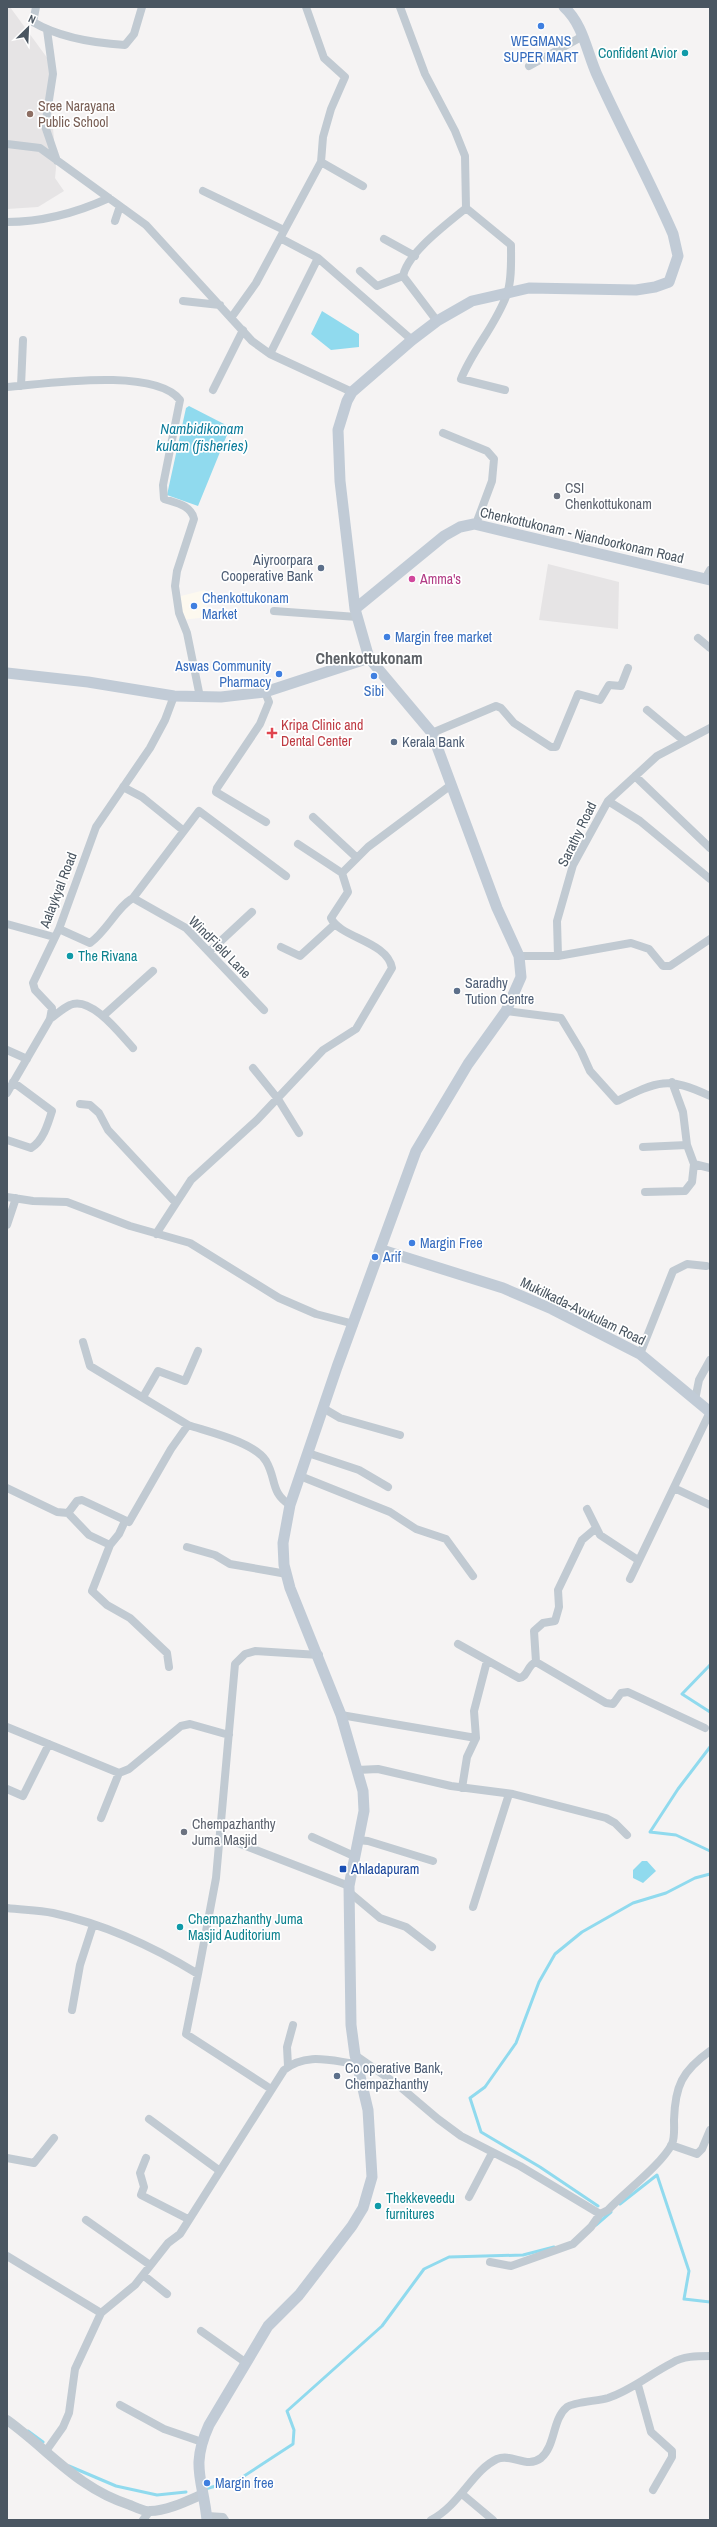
<svg xmlns="http://www.w3.org/2000/svg" width="717" height="2527" font-family="'Archivo Narrow',sans-serif">
	<style>
		.commercial { fill: #fdf9ef }
		.education { fill: #e6e4e5 }
		.water { fill: #90daee }
		.lines { fill: none; stroke-linecap: round; stroke-linejoin: round }
		.stream { stroke: #90daee; stroke-width: 3 }
		.minor { stroke: #c1cad2; stroke-width: 8 }
		.tertiary { stroke: #c1cad2; stroke-width: 10 }
		.secondary { stroke: #c1cbd6; stroke-width: 11 }
		.shop-dot { fill: #3f7fe0; stroke: #fff; stroke-width: 1.5 }
		.culture-dot { fill: #0f9aa8; stroke: #fff; stroke-width: 1.5 }
		.education-dot { fill: #8d6e63; stroke: #fff; stroke-width: 1.5 }
		.worship-dot { fill: #6b7280; stroke: #fff; stroke-width: 1.5 }
		.service-dot { fill: #5c6f8a; stroke: #fff; stroke-width: 1.5 }
		.hotel-dot { fill: #d1479c; stroke: #fff; stroke-width: 1.5 }
		.health-dot { fill: #e0444e; stroke: #fff; stroke-width: 1.5 }
		.transit-dot { fill: #1a4fb4; stroke: #fff; stroke-width: 1.5 }
		.labels { text-anchor: middle; stroke-width: 3.5; stroke-linejoin: round; paint-order: stroke }
		.shop-label { font-size: 14px; fill: #366cbe; stroke: #fff; text-anchor: start }
		.culture-label { font-size: 14px; fill: #0d838f; stroke: #fff; text-anchor: start }
		.education-label { font-size: 14px; fill: #785e54; stroke: #fff; text-anchor: start }
		.worship-label { font-size: 14px; fill: #5b616d; stroke: #fff; text-anchor: start }
		.street-label { font-size: 14px; fill: #4a5661; stroke: #fff }
		.service-label { font-size: 14px; fill: #4e5e75; stroke: #fff; text-anchor: start }
		.hotel-label { font-size: 14px; fill: #b23c85; stroke: #fff; text-anchor: start }
		.health-label { font-size: 14px; fill: #be3a42; stroke: #fff; text-anchor: start }
		.transit-label { font-size: 14px; fill: #164399; stroke: #fff; text-anchor: start }
		.water-label { font-size: 15px; font-style: italic; fill: #0c7c9b; stroke: #fff }
		.quarter-label { font-size: 16px; font-weight: bold; fill: #5f6368; stroke: #fff }
	</style>
	<rect width="100%" height="100%" fill="#f5f3f3"/>
	<!-- commercial -->
	<path class="commercial" d="M 205,590 L 208,617 L 182,620 L 181,596 Z"/>
	<!-- education -->
	<path class="education" d="M 7,7 L 10,7 L 48,59 L 56,168 L 55,178 L 64,191 L 38,207 L 7,209 Z
		M 548,564 L 619,582 L 618,629 L 539,620 Z"/>
	<!-- water -->
	<path class="water" d="M 322,311 L 359,334 L 359,347 L 331,350 L 311,334 Z
		M 189,406 L 226,425 L 229,430 L 198,506 L 167,495 L 186,408 Z
		M 642,1861 L 647,1861 L 656,1871 L 643,1883 L 633,1878 L 633,1870 Z"/>
	<g class="lines">
		<!-- stream -->
		<path class="stream" d="M 710,1665 L 682,1694 L 710,1712
			M 710,1747 L 678,1789 L 650,1832 L 676,1835 L 710,1851
			M 620,2204 L 657,2175 L 689,2271 L 684,2299 L 710,2302
			M 598,2206 L 540,2167 L 481,2132 L 470,2098 L 485,2087 L 516,2043 L 539,1982 L 555,1954 L 582,1932 L 633,1903 L 666,1893 L 695,1878 L 710,1874
			M 596,2225 L 611,2212
			M 28,2431 L 43,2442
			M 69,2466 L 116,2486 L 157,2495 L 186,2492
			M 205,2489 L 238,2480 L 293,2444 L 294,2430 L 287,2411 L 382,2326 L 424,2269 L 449,2257 L 523,2255 L 554,2247"/>
		<!-- minor -->
		<path class="minor" d="M 36,7 L 33,22 C 60,38 93,43 125,45 L 134,34 L 142,7
			M 400,7 L 425,74 L 455,131 L 465,156 L 466,208 L 511,245 C 511,260 512,280 507,294 C 496,325 473,349 461,379 L 505,390
			M 47,30 L 53,74 L 45,126 L 57,161
			M 529,66 L 583,36
			M 7,144 L 40,148 L 146,225 L 252,341 L 270,354 L 352,392
			M 321,162 L 363,186
			M 203,191 L 284,230
			M 115,221 L 120,206
			M 7,222 C 44,222 76,213 109,198
			M 280,238 L 318,258 L 412,340
			M 384,239 L 415,256
			M 360,271 L 377,286 L 403,276
			M 183,301 L 220,305
			M 231,318 L 256,283 L 321,162 L 323,137 L 331,109 L 345,77 L 324,58 L 306,7
			M 437,321 L 403,276 C 408,252 447,224 466,208
			M 270,354 L 318,258
			M 21,386 L 23,340
			M 7,387 C 46,384 154,367 180,400 L 163,485 L 164,499 C 176,503 191,505 194,519 L 177,571 L 175,586 L 179,613 L 187,633 L 200,697
			M 213,390 L 243,330
			M 443,433 L 487,451 L 494,459 L 492,481 L 476,524
			M 705,579 L 710,570
			M 274,611 L 357,617
			M 698,638 L 710,648
			M 265,692 L 269,702 L 260,724 L 217,788 L 216,792 L 266,822
			M 647,710 L 683,740
			M 432,733 L 496,706 L 501,708 L 514,723 L 551,747 L 556,747 L 578,694 L 600,700 L 609,685 L 621,686 L 628,668
			M 635,776 L 710,848
			M 123,787 L 142,797 L 184,831
			M 608,801 L 640,821 L 710,879
			M 313,817 L 356,857
			M 298,844 L 342,873
			M 133,898 L 199,811 L 286,876
			M 7,924 L 54,937
			M 59,929 L 90,943 C 107,931 118,906 133,898 L 186,928 L 264,1010
			M 281,947 L 300,956 L 334,925
			M 209,952 L 252,912
			M 519,956 L 558,956 L 631,943 L 649,949 L 663,966 L 670,966 L 710,939
			M 558,956 L 557,921 L 573,865 L 608,801 L 657,756 L 710,728
			M 506,1011 L 561,1018 L 581,1051 L 590,1071 L 617,1101 C 658,1081 668,1076 710,1096
			M 103,1016 L 153,971
			M 50,1019 C 56,1015 63,1008 70,1005 C 91,995 121,1035 133,1048
			M 7,1050 L 27,1059
			M 253,1068 L 278,1099 L 299,1133
			M 7,1093 L 50,1019 L 52,1008 L 35,990 L 33,983 L 59,929 L 96,827 L 150,748 L 165,720 L 174,696
			M 80,1104 L 90,1105 L 99,1113 L 108,1130 L 176,1203
			M 7,1140 L 31,1148 C 43,1141 48,1124 52,1111 L 13,1082
			M 643,1147 L 687,1145
			M 694,1164 L 710,1168
			M 645,1192 L 685,1191 L 692,1182 L 694,1164 L 687,1145 L 683,1112 L 672,1082
			M 7,1197 L 33,1201 L 67,1202 L 130,1226 L 190,1243 L 279,1298 L 316,1314 L 354,1324
			M 7,1225 L 16,1198
			M 156,1234 L 191,1180 L 257,1120 L 323,1050 L 356,1029 L 392,968 C 387,941 340,938 331,918 L 348,892 L 342,873 L 368,847 L 451,785
			M 83,1342 L 90,1366 L 188,1425
			M 640,1354 L 673,1271 L 687,1264 L 706,1266
			M 143,1397 L 158,1371 L 185,1381 L 198,1351
			M 695,1400 L 699,1380 L 710,1360
			M 323,1408 L 340,1418 L 400,1435
			M 308,1453 L 359,1470 L 388,1487
			M 300,1476 L 390,1512 L 416,1529 L 446,1539 L 473,1576
			M 7,1488 L 57,1512 L 68,1513 L 77,1501 L 82,1500 L 129,1522 L 171,1449 L 188,1425 C 209,1432 254,1442 266,1461 C 277,1480 270,1492 290,1505
			M 674,1488 L 710,1505
			M 587,1509 L 600,1535 L 638,1560
			M 68,1513 L 89,1535 L 110,1545
			M 125,1521 L 119,1534 L 110,1545 L 92,1591 L 107,1605 L 130,1618 L 167,1653 L 169,1667
			M 187,1547 L 215,1555 L 230,1564 L 287,1574
			M 630,1579 L 710,1412
			M 458,1644 L 519,1678 C 528,1677 527,1665 536,1662 L 606,1703 L 613,1704 L 621,1693 L 628,1692 L 705,1728
			M 536,1662 L 534,1631 L 543,1623 L 555,1621 L 559,1607 L 558,1590 L 582,1540 L 595,1529
			M 341,1715 L 476,1738
			M 7,1727 L 119,1773 L 129,1769 L 181,1726 L 190,1724 L 229,1735
			M 357,1770 L 378,1769 L 451,1786 L 513,1794 L 606,1818 L 615,1823 L 627,1835
			M 462,1788 L 467,1757 L 476,1738 L 474,1711 L 487,1661
			M 7,1789 L 23,1796 L 49,1744
			M 101,1818 L 119,1773
			M 220,1836 L 349,1886
			M 312,1837 L 354,1856
			M 357,1840 L 368,1841 L 433,1861
			M 349,1892 L 380,1918 L 406,1927 L 432,1947
			M 473,1907 L 509,1794
			M 7,1908 C 22,1910 38,1910 53,1913 C 104,1924 154,1947 198,1974 L 216,1878 L 235,1664 L 245,1654 L 255,1651 L 319,1655
			M 198,1974 L 186,2034 L 271,2089
			M 72,2010 L 80,1965 L 93,1925
			M 355,2055 L 398,2085 L 438,2119 L 461,2136 L 520,2166 L 600,2214 L 608,2210 C 625,2192 661,2165 672,2144 C 675,2137 674,2127 674,2120 C 675,2086 682,2071 710,2051
			M 288,2066 L 287,2047 L 293,2025
			M 149,2119 L 220,2171
			M 671,2145 L 697,2154 L 702,2149 L 710,2130
			M 7,2158 L 34,2163 L 54,2138
			M 146,2158 L 140,2173 L 144,2187 L 141,2195 L 188,2219
			M 469,2197 L 492,2153
			M 86,2220 L 150,2265
			M 7,2256 L 101,2313
			M 490,2262 L 511,2266 L 573,2244 L 591,2227 L 600,2214
			M 143,2275 L 167,2294
			M 201,2331 L 245,2362
			M 638,2385 L 651,2432 L 672,2451 L 672,2457 L 653,2490
			M 120,2405 L 164,2429 L 202,2442
			M 46,2451 L 63,2427 L 69,2413 L 75,2369 L 101,2313 L 135,2285 L 168,2243 L 180,2234 L 284,2070 C 306,2052 331,2061 357,2064
			M 462,2494 L 493,2520
			M 207,2516 L 223,2517 L 225,2520
			M 143,2520 L 149,2512
			M 431,2520 C 460,2505 473,2470 497,2459 C 512,2453 527,2469 541,2458 C 556,2445 552,2419 567,2407 C 574,2402 598,2401 608,2398 C 632,2390 650,2374 672,2363 C 683,2356 697,2356 710,2356"/>
		<!-- tertiary -->
		<path class="tertiary" d="M 7,2420 C 50,2451 77,2488 130,2505 C 135,2507 144,2512 150,2511 C 167,2511 187,2501 203,2494"/>
		<!-- secondary -->
		<path class="secondary" d="M 355,609 L 444,536 L 460,527 L 474,524 L 710,580
			M 7,673 L 88,682 L 174,696 L 221,697 L 265,692 L 369,658
			M 382,1250 L 503,1288 L 552,1309 L 640,1354 L 710,1412
			M 207,2520 C 203,2479 190,2467 209,2425 L 268,2326 L 299,2295 L 352,2226 L 363,2208 L 372,2177 L 368,2110 L 355,2055 L 351,2025 L 349,1886 L 364,1811 L 363,1791 L 341,1715 L 290,1588 L 284,1565 L 283,1543 L 290,1505 L 337,1367 L 416,1151 L 468,1064 L 506,1011 L 521,977 L 519,956 L 497,908 L 432,733 L 369,658 L 355,609 L 340,481 L 338,430 L 347,401 L 352,392 L 412,340 L 437,321 L 472,301 L 529,288 L 636,290 L 655,287 L 669,282 L 678,256 L 673,234 C 650,181 622,130 598,77 C 587,54 584,25 564,7"/>
	</g>
	<!-- markers -->
	<g class="shop-dot">
		<circle cx="541" cy="26" r="4"/>
		<circle cx="194" cy="606" r="4"/>
		<circle cx="387" cy="637" r="4"/>
		<circle cx="279" cy="674" r="4"/>
		<circle cx="374" cy="676" r="4"/>
		<circle cx="412" cy="1243" r="4"/>
		<circle cx="375" cy="1257" r="4"/>
		<circle cx="207" cy="2483" r="4"/>
	</g>
	<g class="culture-dot">
		<circle cx="685" cy="53" r="4"/>
		<circle cx="70" cy="956" r="4"/>
		<circle cx="180" cy="1927" r="4"/>
		<circle cx="378" cy="2206" r="4"/>
	</g>
	<circle class="education-dot" cx="30" cy="114" r="4"/>
	<g class="worship-dot">
		<circle cx="557" cy="496" r="4"/>
		<circle cx="184" cy="1832" r="4"/>
	</g>
	<g class="service-dot">
		<circle cx="321" cy="568" r="4"/>
		<circle cx="394" cy="742" r="4"/>
		<circle cx="457" cy="991" r="4"/>
		<circle cx="337" cy="2076" r="4"/>
	</g>
	<circle class="hotel-dot" cx="412" cy="579" r="4"/>
	<path class="health-dot" d="M270 727h4v4h4v4h-4v4h-4v-4h-4v-4h4z"/>
	<rect class="transit-dot" x="339" y="1865" width="8" height="8" rx="2"/>
	<g class="labels">
		<!-- shop labels -->
		<g class="shop-label">
			<text x="541" y="46" text-anchor="middle">WEGMANS<tspan x="541" dy="16">SUPER MART</tspan></text>
			<text x="202" y="603">Chenkottukonam<tspan x="202" dy="16">Market</tspan></text>
			<text x="395" y="642">Margin free market</text>
			<text x="271" y="671" text-anchor="end">Aswas Community<tspan x="271" dy="16">Pharmacy</tspan></text>
			<text x="374" y="696" text-anchor="middle">Sibi</text>
			<text x="420" y="1248">Margin Free</text>
			<text x="383" y="1262">Arif</text>
			<text x="215" y="2488">Margin free</text>
		</g>
		<!-- culture labels -->
		<g class="culture-label">
			<text x="677" y="58" text-anchor="end">Confident Avior</text>
			<text x="78" y="961">The Rivana</text>
			<text x="188" y="1924">Chempazhanthy Juma<tspan x="188" dy="16">Masjid Auditorium</tspan></text>
			<text x="386" y="2203">Thekkeveedu<tspan x="386" dy="16">furnitures</tspan></text>
		</g>
		<!-- education labels -->
		<g class="education-label">
			<text x="38" y="111">Sree Narayana<tspan x="38" dy="16">Public School</tspan></text>
		</g>
		<!-- worship labels -->
		<g class="worship-label">
			<text x="565" y="493">CSI<tspan x="565" dy="16">Chenkottukonam</tspan></text>
			<text x="192" y="1829">Chempazhanthy<tspan x="192" dy="16">Juma Masjid</tspan></text>
		</g>
		<!-- street labels -->
		<g class="street-label">
			<text transform="translate(582 535) rotate(13)" y="5">Chenkottukonam - Njandoorkonam Road</text>
			<text transform="translate(577 834) rotate(-64)" y="5">Sarathy Road</text>
			<text transform="translate(58 890) rotate(-69)" y="5">Aalaykyal Road</text>
			<text transform="translate(220 947) rotate(45)" y="5">WindField Lane</text>
			<text transform="translate(583 1311) rotate(26)" y="5">Mukilkada-Avukulam Road</text>
		</g>
		<!-- service labels -->
		<g class="service-label">
			<text x="313" y="565" text-anchor="end">Aiyroorpara<tspan x="313" dy="16">Cooperative Bank</tspan></text>
			<text x="402" y="747">Kerala Bank</text>
			<text x="465" y="988">Saradhy<tspan x="465" dy="16">Tution Centre</tspan></text>
			<text x="345" y="2073">Co operative Bank,<tspan x="345" dy="16">Chempazhanthy</tspan></text>
		</g>
		<!-- hotel labels -->
		<g class="hotel-label">
			<text x="420" y="584">Amma's</text>
		</g>
		<!-- health labels -->
		<g class="health-label">
			<text x="281" y="730">Kripa Clinic and<tspan x="281" dy="16">Dental Center</tspan></text>
		</g>
		<!-- transit labels -->
		<g class="transit-label">
			<text x="351" y="1874">Ahladapuram</text>
		</g>
		<!-- water labels -->
		<g class="water-label">
			<text x="202" y="434">Nambidikonam<tspan x="202" dy="17">kulam (fisheries)</tspan></text>
		</g>
		<!-- quarter labels -->
		<g class="quarter-label">
			<text x="369" y="664">Chenkottukonam</text>
		</g>
	</g>
	<!-- border -->
	<rect width="717" height="2527" fill="none" stroke="#4a5661" stroke-width="16"/>
	<!-- north arrow -->
	<g transform="translate(28 28) rotate(24)" stroke="#ffffff" stroke-width="3" paint-order="stroke">
	<path d="M0-3L7 15L0 10L-7 15Z" fill="#4a5661"/>
	<text y="-6" font-size="11" font-weight="bold" text-anchor="middle" fill="#4a5661">N</text>
	</g>
</svg>
